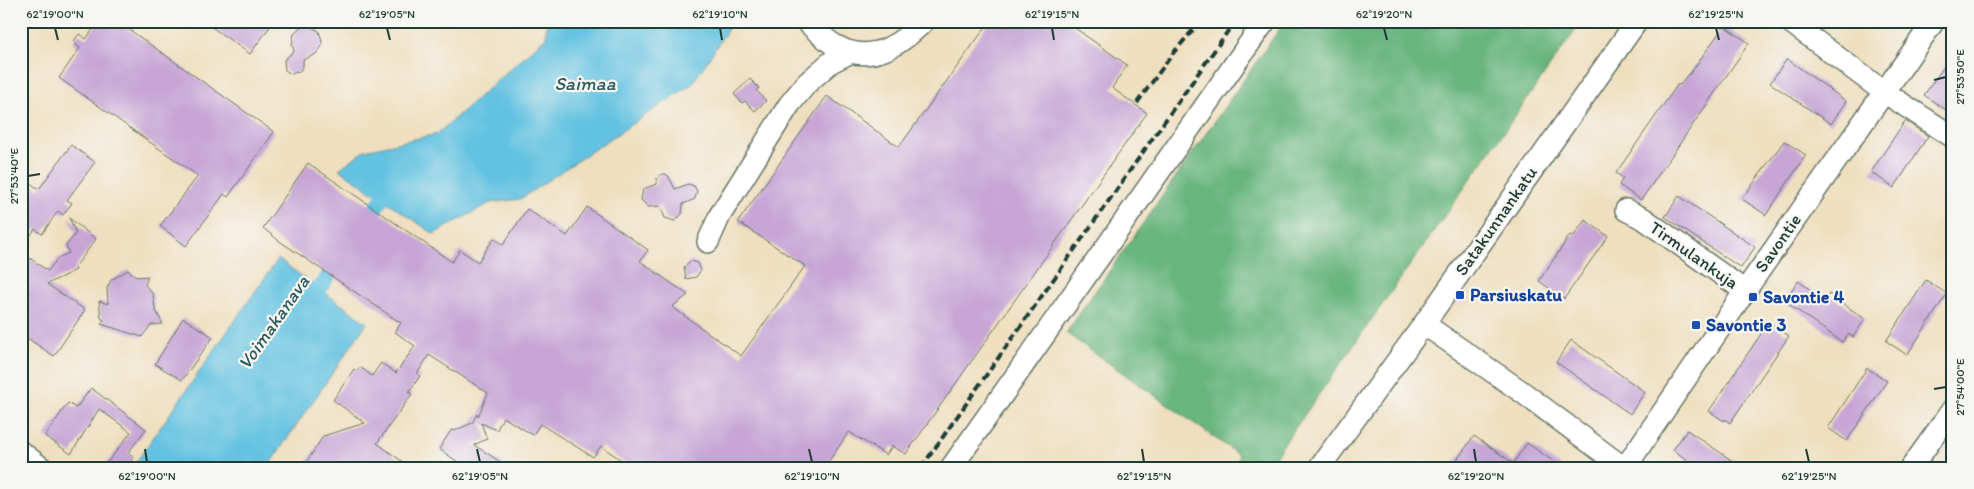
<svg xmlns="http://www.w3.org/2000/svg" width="1974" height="489" font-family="Itim,sans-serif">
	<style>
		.forest { fill: #68b57e; stroke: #447959 }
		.water { fill: #63c2e1; stroke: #41808a }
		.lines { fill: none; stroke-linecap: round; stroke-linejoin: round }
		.canal { stroke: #63c2e1; stroke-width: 15 }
		.building { fill: #c7a6d6 }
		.minor-casing { stroke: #687665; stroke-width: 24 }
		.minor { stroke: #fff; stroke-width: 21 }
		.rail { stroke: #1f3d34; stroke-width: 4; stroke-dasharray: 8 4; stroke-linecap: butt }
		.ticks { fill: none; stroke: #1f3d34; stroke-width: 2 }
		.transit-dot { fill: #1a4fb4; stroke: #f6f6f2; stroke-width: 2 }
		.labels { text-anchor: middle; stroke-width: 4.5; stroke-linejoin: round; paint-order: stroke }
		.street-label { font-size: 18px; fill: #1f3d34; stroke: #f6f6f2 }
		.transit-label { font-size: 18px; font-weight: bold; fill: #164399; stroke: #f6f6f2; text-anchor: start }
		.water-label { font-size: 19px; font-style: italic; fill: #305e5f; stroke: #f6f6f2 }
		.neatline { fill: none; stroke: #1f3d34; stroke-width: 2 }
		.ticks-label { font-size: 12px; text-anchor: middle; fill: #1f3d34 }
	</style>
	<rect width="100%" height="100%" fill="#f6f6f2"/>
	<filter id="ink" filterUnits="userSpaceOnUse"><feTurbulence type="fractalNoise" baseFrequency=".02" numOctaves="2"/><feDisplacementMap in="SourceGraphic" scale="10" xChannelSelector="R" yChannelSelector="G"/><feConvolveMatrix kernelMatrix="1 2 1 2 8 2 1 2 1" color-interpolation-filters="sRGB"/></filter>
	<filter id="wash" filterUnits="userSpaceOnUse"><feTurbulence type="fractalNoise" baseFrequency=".0096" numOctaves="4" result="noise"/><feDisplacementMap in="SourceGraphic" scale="20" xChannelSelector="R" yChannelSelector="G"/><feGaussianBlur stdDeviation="1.12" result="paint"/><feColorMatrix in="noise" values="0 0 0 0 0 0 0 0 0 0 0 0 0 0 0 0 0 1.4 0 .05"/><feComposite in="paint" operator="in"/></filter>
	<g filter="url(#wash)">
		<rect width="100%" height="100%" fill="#efdfbf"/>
		<!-- forest -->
		<path class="forest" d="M 1285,21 L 1582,21 L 1267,468 L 1236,468 L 1239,455 L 1066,333 Z"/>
		<!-- water -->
		<path class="water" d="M 547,21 L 729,21 L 728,29 L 692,84 L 520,199 L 490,203 L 434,234 L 339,169 L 365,150 L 437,134 L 546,37 Z
			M 278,259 L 367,323 L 267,468 L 132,468 Z"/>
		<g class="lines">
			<!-- canal -->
			<path class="canal" d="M 363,226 L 382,199
				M 309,304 L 341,257"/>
		</g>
		<g id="blocks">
			<!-- building -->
			<path class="building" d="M 99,21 L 117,21 L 274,132 L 228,197 L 224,194 L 186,246 L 160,226 L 198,176 L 59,78 L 80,48 L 73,42 L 79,34 L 86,39 Z
				M 203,21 L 274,21 L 250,54 Z
				M 990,21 L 1065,21 L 1127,65 L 1112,88 L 1147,113 L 906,454 L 892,446 L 886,455 L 849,432 L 824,468 L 633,468 L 601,446 L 593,457 L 540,424 L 533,435 L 503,417 L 497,430 L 481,423 L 487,439 L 474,445 L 510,468 L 467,468 L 439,449 L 452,429 L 454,431 L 472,423 L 477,414 L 478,417 L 488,393 L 429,355 L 417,374 L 420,376 L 409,392 L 412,394 L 377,443 L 411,468 L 303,468 L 323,436 L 365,423 L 333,400 L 354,369 L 357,371 L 360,367 L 372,376 L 381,363 L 396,373 L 415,346 L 395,332 L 401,323 L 278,240 L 263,228 L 308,163 L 452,262 L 460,250 L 478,262 L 494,238 L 503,245 L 527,209 L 567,236 L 587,207 L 648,250 L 640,261 L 688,295 L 672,307 L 741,356 L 805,266 L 738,222 L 827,96 L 899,147 Z
				M 305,26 L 310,26 L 319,31 L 322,41 L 322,46 L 316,54 L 303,60 L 303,66 L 300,71 L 291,74 L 285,70 L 284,60 L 294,51 L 292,44 L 294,34 L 300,27 Z
				M 1724,26 L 1749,43 L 1641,200 L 1619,185 L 1623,178 L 1616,173 L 1678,84 L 1680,85 L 1688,74 L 1689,75 Z
				M 1953,54 L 1953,100 L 1946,110 L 1924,95 Z
				M 1787,59 L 1846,101 L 1831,124 L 1770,83 Z
				M 750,79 L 759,88 L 756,90 L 766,101 L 755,111 L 745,101 L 742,103 L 734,94 Z
				M 1905,121 L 1928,136 L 1894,188 L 1871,172 Z
				M 1784,141 L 1806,155 L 1766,215 L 1742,199 Z
				M 71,145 L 95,162 L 67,200 L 72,203 L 63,215 L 58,211 L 42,234 L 35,229 L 21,249 L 21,177 L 39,189 Z
				M 662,174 L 666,174 L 669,177 L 675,189 L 688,184 L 694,186 L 697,191 L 695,199 L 683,204 L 682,214 L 675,221 L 665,218 L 660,206 L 648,207 L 641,200 L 643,189 L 657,184 L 657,178 Z
				M 1679,196 L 1755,247 L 1741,268 L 1665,217 Z
				M 69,218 L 96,239 L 75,267 L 76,270 L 47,284 L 85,310 L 54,356 L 21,334 L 21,252 L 48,271 L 58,258 L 69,253 L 66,246 L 76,233 Z
				M 1585,220 L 1608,236 L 1564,299 L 1539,281 L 1570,235 L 1573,237 Z
				M 690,261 L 698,263 L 701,270 L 696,277 L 686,279 L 684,267 Z
				M 128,270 L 137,277 L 148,276 L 145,285 L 153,294 L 155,309 L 163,324 L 151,325 L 142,337 L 101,324 L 104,320 L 101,318 L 99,301 L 108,304 L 107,288 L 111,280 Z
				M 1926,280 L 1947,294 L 1907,355 L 1886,341 Z
				M 1798,281 L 1825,300 L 1829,294 L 1865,319 L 1853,337 L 1848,334 L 1842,342 L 1784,301 Z
				M 183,318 L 213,337 L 182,380 L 155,364 Z
				M 1769,322 L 1789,336 L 1730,423 L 1725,419 L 1724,421 L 1709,411 Z
				M 1571,340 L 1645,392 L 1630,414 L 1556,362 Z
				M 1867,368 L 1887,381 L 1847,441 L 1828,428 Z
				M 91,388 L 146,429 L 128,453 L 134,457 L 126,468 L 103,468 L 131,432 L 99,409 L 71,454 L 45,436 L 68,403 L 76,408 Z
				M 1687,430 L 1743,468 L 1699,468 L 1673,450 Z
				M 1474,436 L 1513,463 L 1527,443 L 1563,468 L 1451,468 Z"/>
		</g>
	</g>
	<g filter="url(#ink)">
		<use href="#blocks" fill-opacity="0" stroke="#687665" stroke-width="1"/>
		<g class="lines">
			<defs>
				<path id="minor" d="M 806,21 C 815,29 825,40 836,46 C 871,65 899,46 924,21
					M 1789,21 L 1884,92 L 1953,137
					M 1626,210 L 1644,219 L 1745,291
					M 708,242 L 720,215 L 789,105 L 807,83 L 831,62 L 851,52
					M 1424,324 L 1522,392 L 1624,468
					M 21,452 L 42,468
					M 951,468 L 1265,21
					M 1319,468 L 1424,324 L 1637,21
					M 1625,468 L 1745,291 L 1934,21
					M 1911,468 L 1953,409"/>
			</defs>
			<!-- minor casing -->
			<use href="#minor" class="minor-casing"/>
			<!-- minor -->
			<use href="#minor" class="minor"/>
			<!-- rail -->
			<path class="rail" d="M 1137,103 L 1174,52 L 1201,21
				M 921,468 L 1235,21"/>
		</g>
	</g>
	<!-- ticks -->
	<path class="ticks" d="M 55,28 L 58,40M 387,28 L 390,40M 720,28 L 722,40M 1052,28 L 1054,40M 1384,28 L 1387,40M 1716,28 L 1719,40M 1934,80 L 1946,77M 28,176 L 40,174M 1934,389 L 1946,387M 145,449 L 147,462M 477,449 L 480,462M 809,449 L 812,462M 1142,449 L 1144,462M 1474,449 L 1476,462M 1806,449 L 1809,462"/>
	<!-- markers -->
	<g class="transit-dot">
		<rect x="1455" y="290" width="10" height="10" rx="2.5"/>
		<rect x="1748" y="292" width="10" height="10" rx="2.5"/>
		<rect x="1691" y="320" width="10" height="10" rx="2.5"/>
	</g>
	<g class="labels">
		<!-- street labels -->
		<g class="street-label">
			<text transform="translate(1496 221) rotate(-55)" y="6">Satakunnankatu</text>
			<text transform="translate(1778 243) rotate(-55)" y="6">Savontie</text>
			<text transform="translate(1694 255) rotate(35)" y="6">Tirmulankuja</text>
		</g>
		<!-- transit labels -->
		<g class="transit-label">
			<text x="1470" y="301">Parsiuskatu</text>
			<text x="1763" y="303">Savontie 4</text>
			<text x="1706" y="331">Savontie 3</text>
		</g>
		<!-- water labels -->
		<g class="water-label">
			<text x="585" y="90">Saimaa</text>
			<text transform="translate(273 322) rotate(-55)" y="7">Voimakanava</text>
		</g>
	</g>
	<!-- margin -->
	<rect width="1974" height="489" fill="none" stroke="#f6f6f2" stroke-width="55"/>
	<rect x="28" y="28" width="1918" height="434" class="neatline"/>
	<g class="ticks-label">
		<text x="55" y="18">62°19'00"N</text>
		<text x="387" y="18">62°19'05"N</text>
		<text x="720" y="18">62°19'10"N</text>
		<text x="1052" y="18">62°19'15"N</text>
		<text x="1384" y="18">62°19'20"N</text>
		<text x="1716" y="18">62°19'25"N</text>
		<text transform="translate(1960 77) rotate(-90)" y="4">27°53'50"E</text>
		<text transform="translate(14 176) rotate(-90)" y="4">27°53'40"E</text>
		<text transform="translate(1960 387) rotate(-90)" y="4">27°54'00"E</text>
		<text x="147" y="480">62°19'00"N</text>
		<text x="480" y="480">62°19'05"N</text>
		<text x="812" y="480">62°19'10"N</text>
		<text x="1144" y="480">62°19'15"N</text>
		<text x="1476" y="480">62°19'20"N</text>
		<text x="1809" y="480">62°19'25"N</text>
	</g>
</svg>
